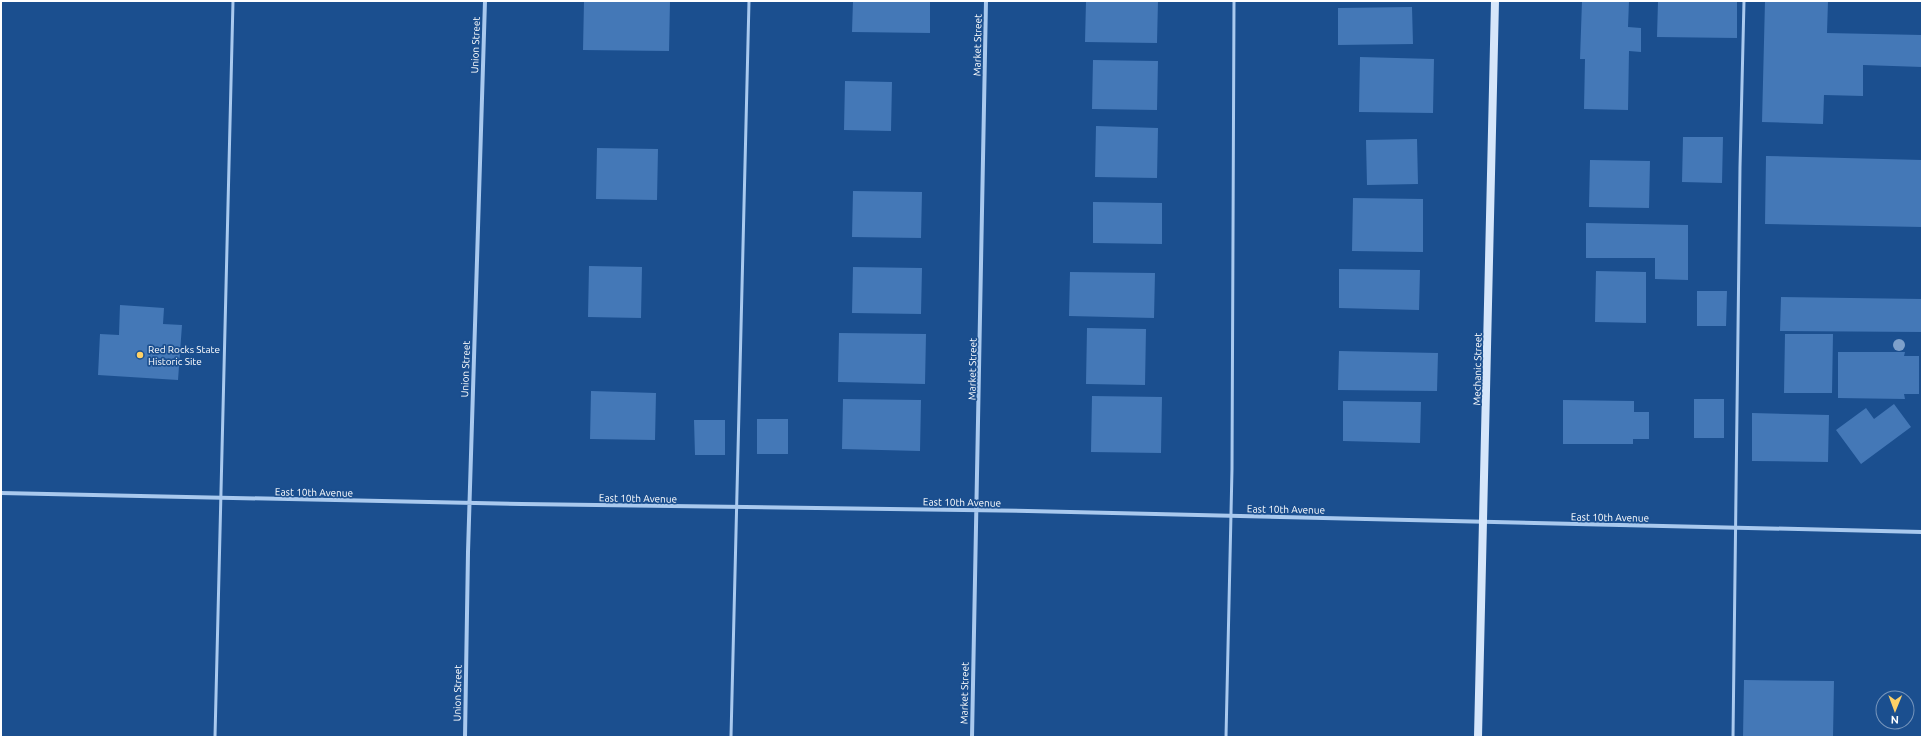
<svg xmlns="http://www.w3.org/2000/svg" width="1923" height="738" font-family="Ubuntu,sans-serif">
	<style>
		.building { fill: #4478b7 }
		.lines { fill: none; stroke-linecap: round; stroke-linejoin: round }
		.lane { stroke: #a9c9ee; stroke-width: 3 }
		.street { stroke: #a9c9ee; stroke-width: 4 }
		.secondary { stroke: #d6e6fa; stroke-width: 8 }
		.tree { fill: #7ea0ca }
		.poi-dot { fill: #ffd166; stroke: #1b4f8f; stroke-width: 1.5 }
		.labels { text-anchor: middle; stroke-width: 3.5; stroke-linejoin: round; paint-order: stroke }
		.street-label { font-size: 10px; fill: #fff; stroke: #1b4f8f }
		.poi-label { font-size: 10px; fill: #fff; stroke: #1b4f8f; text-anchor: start }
	</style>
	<rect width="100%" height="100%" fill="#1b4f8f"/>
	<!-- building -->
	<path class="building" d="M 584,1 L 670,1 L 669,51 L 583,50 Z
		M 853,1 L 930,1 L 930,33 L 852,32 Z
		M 1086,1 L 1158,1 L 1157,43 L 1085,42 Z
		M 1582,1 L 1629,1 L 1628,27 L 1641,28 L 1641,52 L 1629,51 L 1628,110 L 1584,109 L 1585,59 L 1580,59 Z
		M 1658,1 L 1737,1 L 1737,38 L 1657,37 Z
		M 1765,1 L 1828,1 L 1827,33 L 1922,35 L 1922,67 L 1863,65 L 1863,96 L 1824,95 L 1823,124 L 1762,122 Z
		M 1412,7 L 1413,44 L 1338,45 L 1338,8 Z
		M 1360,57 L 1434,59 L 1433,113 L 1359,112 Z
		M 1093,60 L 1158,61 L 1157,110 L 1092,109 Z
		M 845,81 L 892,82 L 891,131 L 844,130 Z
		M 1096,126 L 1158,128 L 1157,178 L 1095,177 Z
		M 1683,137 L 1723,137 L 1722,183 L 1682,182 Z
		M 1417,139 L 1418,184 L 1367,185 L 1366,140 Z
		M 597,148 L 658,149 L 657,200 L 596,199 Z
		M 1766,156 L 1922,160 L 1922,227 L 1765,224 Z
		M 1590,160 L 1650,161 L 1649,208 L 1589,207 Z
		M 853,191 L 922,192 L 921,238 L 852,237 Z
		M 1353,198 L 1423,199 L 1423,252 L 1352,251 Z
		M 1093,202 L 1162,203 L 1162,244 L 1093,243 Z
		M 1586,223 L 1688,225 L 1688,280 L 1655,279 L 1655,258 L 1586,258 Z
		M 589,266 L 642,267 L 641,318 L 588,317 Z
		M 853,267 L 922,268 L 921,314 L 852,313 Z
		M 1339,269 L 1420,270 L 1419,310 L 1339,308 Z
		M 1596,271 L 1646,272 L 1646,323 L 1595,322 Z
		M 1070,272 L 1155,273 L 1154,318 L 1069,316 Z
		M 1697,291 L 1727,291 L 1726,326 L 1697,326 Z
		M 1781,297 L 1922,299 L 1922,332 L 1780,331 Z
		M 120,305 L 164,308 L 163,324 L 182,325 L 178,380 L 98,375 L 100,334 L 119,335 Z
		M 1087,328 L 1146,329 L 1145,385 L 1086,384 Z
		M 839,333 L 926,334 L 925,384 L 838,382 Z
		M 1785,334 L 1833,334 L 1832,393 L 1784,393 Z
		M 1339,351 L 1438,353 L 1437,391 L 1338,390 Z
		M 1838,352 L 1905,352 L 1904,356 L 1919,356 L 1919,394 L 1904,394 L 1905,399 L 1838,398 Z
		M 591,391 L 656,393 L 655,440 L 590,439 Z
		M 1092,396 L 1162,397 L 1161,453 L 1091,452 Z
		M 843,399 L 921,400 L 920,451 L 842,449 Z
		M 1694,399 L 1724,399 L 1724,438 L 1694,438 Z
		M 1563,400 L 1634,401 L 1634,412 L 1649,412 L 1649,439 L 1633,439 L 1633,444 L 1563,444 Z
		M 1343,401 L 1421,402 L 1420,443 L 1343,441 Z
		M 1894,404 L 1911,427 L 1861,464 L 1836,430 L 1866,408 L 1874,419 Z
		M 1752,413 L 1829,415 L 1828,462 L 1752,461 Z
		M 757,419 L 788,419 L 788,454 L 757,454 Z
		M 694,420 L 725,420 L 725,455 L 695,455 Z
		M 1744,680 L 1834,681 L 1833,737 L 1743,737 Z"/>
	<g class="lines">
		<!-- lane -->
		<path class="lane" d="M 215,737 L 233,1
			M 731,737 L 749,1
			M 1226,737 L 1232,469 L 1234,1
			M 1733,737 L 1740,167 L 1744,1"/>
		<!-- street -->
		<path class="street" d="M 1,493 L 522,504 L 1028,511 L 1922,532
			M 465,737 L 468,552 L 485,1
			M 972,737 L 986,1"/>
		<!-- secondary -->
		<path class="secondary" d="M 1478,737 L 1495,1"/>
	</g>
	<!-- trees -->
	<circle class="tree" cx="1899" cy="345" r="6"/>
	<!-- markers -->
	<circle class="poi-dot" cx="140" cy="355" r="4"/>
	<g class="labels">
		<!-- street labels -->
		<g class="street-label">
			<text transform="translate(475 45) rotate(-88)" y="4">Union Street</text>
			<text transform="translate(977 45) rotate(-89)" y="4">Market Street</text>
			<text transform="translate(465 369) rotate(-88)" y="4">Union Street</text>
			<text transform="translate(972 369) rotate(-89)" y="4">Market Street</text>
			<text transform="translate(1477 369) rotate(-89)" y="4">Mechanic Street</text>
			<text transform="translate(314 492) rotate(1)" y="4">East 10th Avenue</text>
			<text transform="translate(638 498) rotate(1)" y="4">East 10th Avenue</text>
			<text transform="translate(962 502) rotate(1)" y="4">East 10th Avenue</text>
			<text transform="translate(1286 509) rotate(1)" y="4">East 10th Avenue</text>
			<text transform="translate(1610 517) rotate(1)" y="4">East 10th Avenue</text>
			<text transform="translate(457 693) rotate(-89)" y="4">Union Street</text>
			<text transform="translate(964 693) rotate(-89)" y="4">Market Street</text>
		</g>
		<!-- poi labels -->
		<g class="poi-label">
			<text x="148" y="353">Red Rocks State<tspan x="148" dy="12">Historic Site</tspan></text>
		</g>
	</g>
	<!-- border -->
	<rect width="1923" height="738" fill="none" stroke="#ffffff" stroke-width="4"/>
	<!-- north arrow -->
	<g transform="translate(1895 710) rotate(181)"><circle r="19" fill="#1b4f8f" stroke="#7695bc"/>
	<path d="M0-3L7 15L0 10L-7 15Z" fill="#ffd166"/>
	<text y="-6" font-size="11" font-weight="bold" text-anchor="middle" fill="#ffffff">N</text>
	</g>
</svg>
